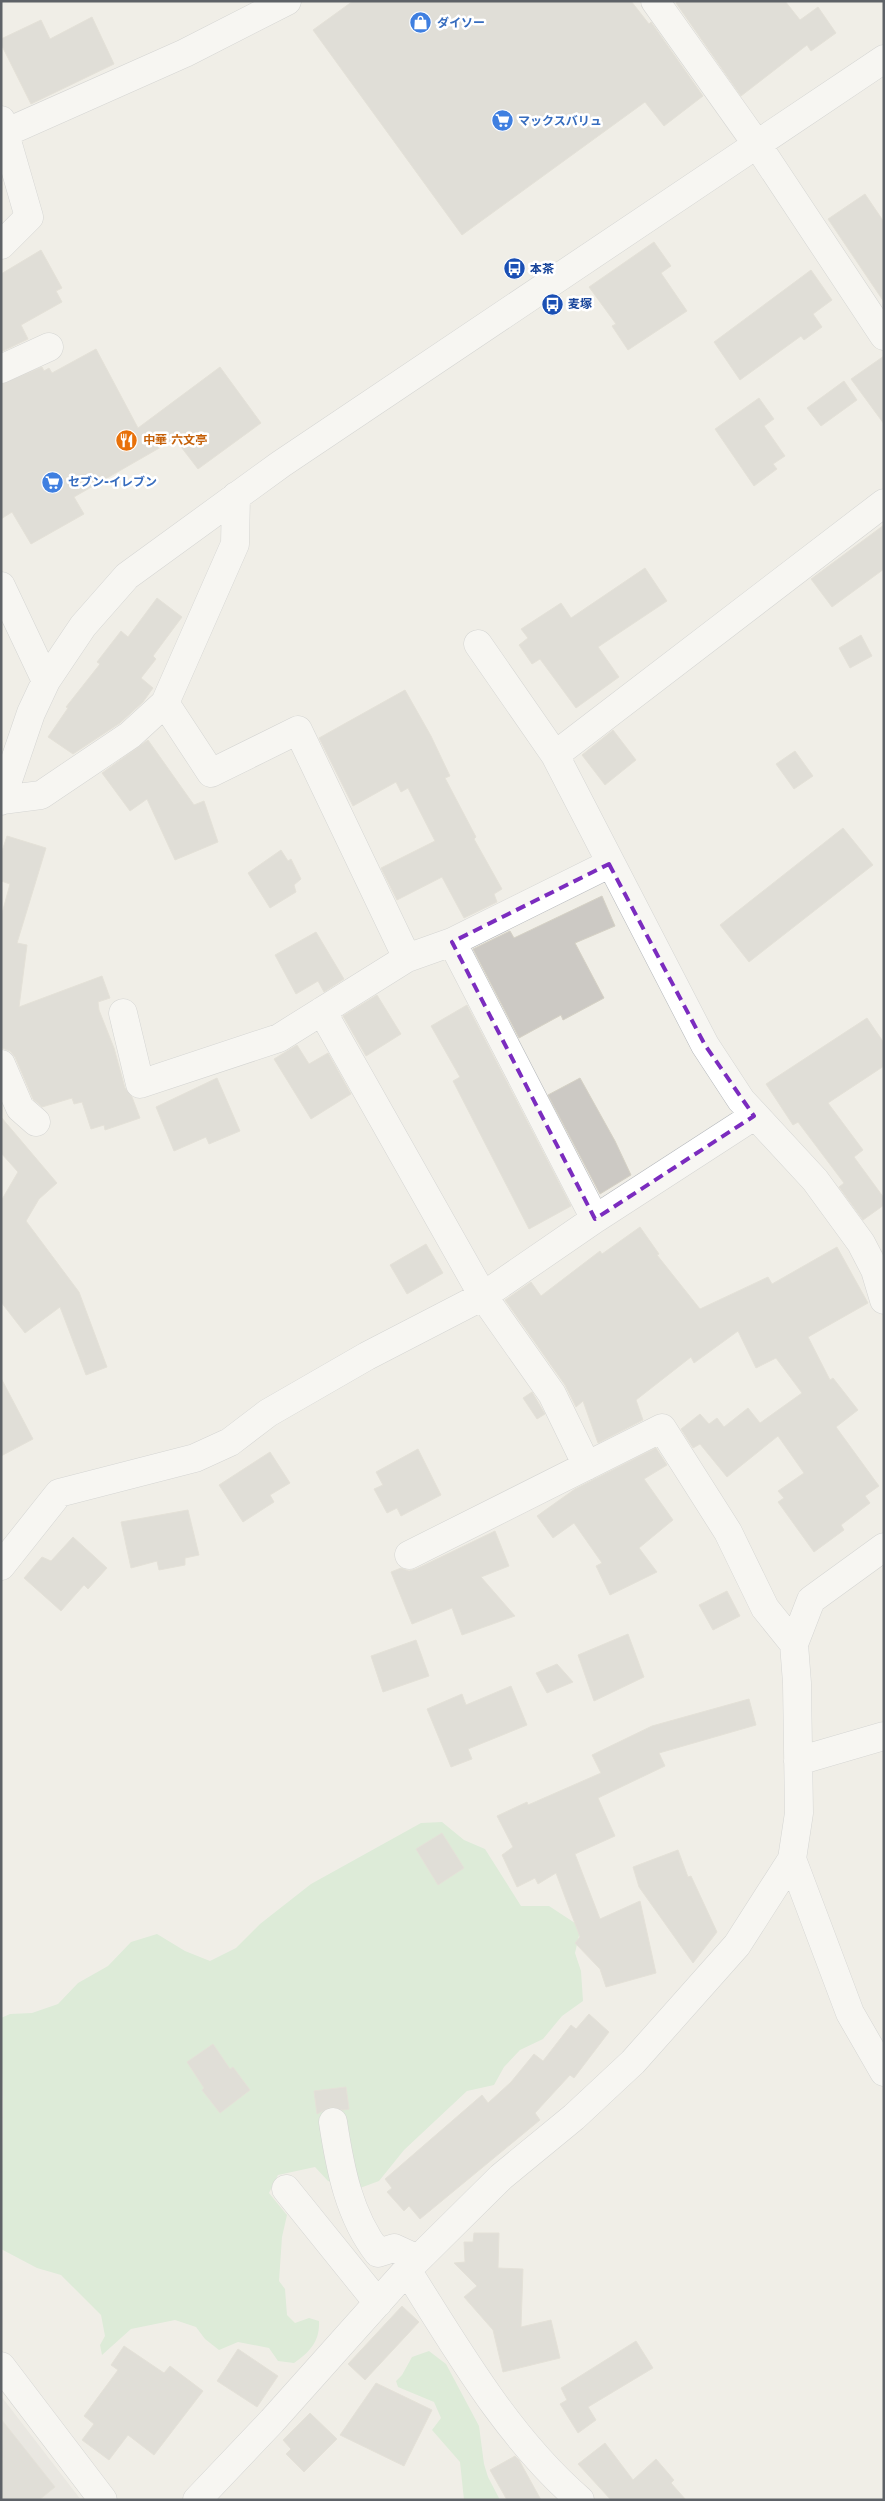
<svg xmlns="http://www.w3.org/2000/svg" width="885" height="2501" font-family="'DejaVu Sans','Noto Sans JP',sans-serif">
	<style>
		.industrial { fill: #dfddd9 }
		.green { fill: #c5e6c6 }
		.building { fill: #ccc9c4; stroke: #d5d1c5 }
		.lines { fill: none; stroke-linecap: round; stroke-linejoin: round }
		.minor-casing { stroke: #b4b7bb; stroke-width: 29 }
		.minor { stroke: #fff; stroke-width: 28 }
		.marked { fill: none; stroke: #7b2cbf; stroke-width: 4; stroke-dasharray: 10 6; stroke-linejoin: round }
		.labels { text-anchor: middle; stroke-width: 5; stroke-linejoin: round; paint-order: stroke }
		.shop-label { font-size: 12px; font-weight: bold; fill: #366cbe; stroke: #fff; text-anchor: start }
		.transit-label { font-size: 12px; font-weight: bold; fill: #164399; stroke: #fff; text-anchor: start }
		.food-label { font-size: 12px; font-weight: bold; fill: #c56008; stroke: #fff; text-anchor: start }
	</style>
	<rect width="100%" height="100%" fill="#f0eee7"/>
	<!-- industrial -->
	<path class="industrial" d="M 1,2396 L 81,2500 L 1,2500 Z"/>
	<!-- green -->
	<path class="green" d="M 442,1822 L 464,1840 L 485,1849 L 521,1906 L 549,1906 L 581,1927 L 575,1953 L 581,1971 L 583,2001 L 562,2016 L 543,2039 L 520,2050 L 504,2067 L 494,2085 L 467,2091 L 404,2150 L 379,2181 L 360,2188 L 328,2181 L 315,2167 L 278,2175 L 269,2193 L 287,2215 L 282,2237 L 279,2281 L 285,2289 L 287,2315 L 295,2323 L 309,2318 L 319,2321 C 320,2341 310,2352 294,2363 L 278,2361 L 269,2348 L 238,2342 L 219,2350 L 205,2339 L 196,2327 L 175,2320 L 131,2329 L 102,2355 L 100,2345 L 105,2336 L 101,2315 L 61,2275 L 37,2268 L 1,2249 L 3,2106 L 1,2018 L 10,2014 L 32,2013 L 58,2004 L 78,1983 L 108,1966 L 131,1942 L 157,1934 L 185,1951 L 210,1961 L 236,1948 L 260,1924 L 311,1884 L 421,1823 Z
		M 429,2351 L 446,2364 L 479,2426 L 484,2464 L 488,2477 L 500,2500 L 464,2500 L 460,2462 L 432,2430 L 441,2418 L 434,2402 L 398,2387 L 396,2381 L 402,2375 L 412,2357 Z"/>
	<!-- building -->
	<path class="building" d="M 353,1 L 631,1 L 649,24 L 651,22 L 703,96 L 664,126 L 645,102 L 462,235 L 313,30 Z
		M 678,1 L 785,1 L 800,20 L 818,7 L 836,33 L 811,51 L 807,45 L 741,96 L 676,3 Z
		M 92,17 L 114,64 L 31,104 L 1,44 L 1,39 L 41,20 L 50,39 Z
		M 865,194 L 884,222 L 884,302 L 828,219 Z
		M 654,242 L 671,266 L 661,273 L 687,311 L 628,350 L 612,326 L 616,324 L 589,287 Z
		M 41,250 L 62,288 L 56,291 L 62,302 L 21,325 L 28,339 L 1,352 L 1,274 Z
		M 811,270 L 832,300 L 813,314 L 822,327 L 804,340 L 801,336 L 740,380 L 714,342 Z
		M 96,349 L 138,428 L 220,367 L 261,423 L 198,469 L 175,439 L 74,497 L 84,514 L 31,544 L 12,512 L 1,519 L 1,384 L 42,367 L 44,371 L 49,368 L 52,373 Z
		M 884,356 L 884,424 L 851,379 Z
		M 844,381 L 857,400 L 821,426 L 807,408 Z
		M 759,398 L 774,419 L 764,426 L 785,456 L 773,464 L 777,469 L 754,486 L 715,429 Z
		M 884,525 L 884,569 L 832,607 L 811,579 Z
		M 645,568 L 667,601 L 598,647 L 619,677 L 576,708 L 540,659 L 532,664 L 519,645 L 528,638 L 521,629 L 561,603 L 571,618 Z
		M 157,598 L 182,617 L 153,656 L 156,659 L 141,678 L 153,688 L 143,702 L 120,723 L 73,754 L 48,737 L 68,708 L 66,707 L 100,664 L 97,662 L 121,631 L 128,637 Z
		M 861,635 L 872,656 L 850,668 L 839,648 Z
		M 405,690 L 431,736 L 450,776 L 445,778 L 476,837 L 474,839 L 502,889 L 494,894 L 497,902 L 464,918 L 442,877 L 397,900 L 381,868 L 435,841 L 408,788 L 401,792 L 396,782 L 353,806 L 319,738 Z
		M 613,730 L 636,760 L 605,785 L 582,755 Z
		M 148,740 L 194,805 L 204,801 L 218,842 L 175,860 L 147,799 L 130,811 L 102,773 Z
		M 795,751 L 813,776 L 794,789 L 776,764 Z
		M 843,828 L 873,865 L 749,962 L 720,925 Z
		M 7,836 L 46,848 L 17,943 L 27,945 L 19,1007 L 102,976 L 110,998 L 98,1002 L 99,1010 L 114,1048 L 125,1088 L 132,1097 L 140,1118 L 105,1130 L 104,1125 L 91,1129 L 82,1102 L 74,1104 L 72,1098 L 42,1107 L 33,1099 L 15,1057 L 10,1051 L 2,1048 L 1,917 L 10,884 L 1,881 L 1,854 Z
		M 281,850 L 288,861 L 291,859 L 301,879 L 294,885 L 296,892 L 270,908 L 248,873 Z
		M 602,896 L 615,926 L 575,943 L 604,998 L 563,1020 L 561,1015 L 519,1038 L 473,949 L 510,931 L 514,938 Z
		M 316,932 L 344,979 L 324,992 L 318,981 L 296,994 L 275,955 Z
		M 377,995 L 401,1034 L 366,1056 L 343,1016 Z
		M 467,1005 L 571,1206 L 529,1229 L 453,1081 L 460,1077 L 431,1026 Z
		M 867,1018 L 884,1043 L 884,1066 L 828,1103 L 863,1150 L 854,1157 L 884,1198 L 884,1205 L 863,1220 L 839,1187 L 844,1183 L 798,1122 L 793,1125 L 766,1084 Z
		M 297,1045 L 309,1064 L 328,1053 L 351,1094 L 311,1119 L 274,1059 Z
		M 217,1078 L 240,1131 L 209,1144 L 206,1137 L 174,1151 L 156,1107 Z
		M 580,1078 L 615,1141 L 631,1175 L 600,1194 L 548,1095 Z
		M 1,1117 L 57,1183 L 39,1199 L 26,1221 L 79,1292 L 107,1367 L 86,1375 L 60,1307 L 25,1333 L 1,1302 L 1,1201 L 18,1172 L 1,1153 Z
		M 640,1227 L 659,1254 L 657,1255 L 700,1309 L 768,1277 L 772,1284 L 837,1247 L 868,1303 L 808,1337 L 830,1380 L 833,1378 L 858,1410 L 836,1427 L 879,1486 L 865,1496 L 870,1503 L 841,1525 L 844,1530 L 814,1552 L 778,1502 L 784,1498 L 778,1491 L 804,1473 L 778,1436 L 727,1477 L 700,1444 L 693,1448 L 681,1429 L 700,1414 L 709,1424 L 717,1418 L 724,1427 L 748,1408 L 760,1423 L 802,1393 L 776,1358 L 756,1368 L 738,1331 L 694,1363 L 691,1357 L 636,1400 L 643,1420 L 598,1443 L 583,1401 L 576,1407 L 565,1385 L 505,1300 L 531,1282 L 541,1296 L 600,1251 L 602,1254 Z
		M 426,1244 L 443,1273 L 407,1294 L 390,1265 Z
		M 1,1378 L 33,1439 L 1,1456 Z
		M 532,1392 L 545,1414 L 537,1419 L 523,1398 Z
		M 656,1448 L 667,1465 L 644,1479 L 673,1520 L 639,1548 L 657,1572 L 610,1595 L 596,1566 L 602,1563 L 574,1523 L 553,1538 L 537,1516 L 575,1489 Z
		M 418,1449 L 441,1495 L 401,1516 L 397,1508 L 387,1513 L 374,1489 L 383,1485 L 376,1472 Z
		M 270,1452 L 290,1483 L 270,1495 L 274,1502 L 243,1522 L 219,1485 Z
		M 188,1510 L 199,1555 L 185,1558 L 185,1565 L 159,1570 L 157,1561 L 131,1568 L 121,1522 Z
		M 495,1531 L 509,1566 L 481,1577 L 515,1616 L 462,1635 L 452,1608 L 412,1624 L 391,1572 L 401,1568 L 409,1571 L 416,1569 Z
		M 73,1537 L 107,1568 L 88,1589 L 84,1585 L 61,1611 L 24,1578 L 42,1557 L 51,1561 Z
		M 727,1591 L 740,1616 L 713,1630 L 699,1605 Z
		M 628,1634 L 644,1677 L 594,1701 L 578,1655 Z
		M 416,1640 L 429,1676 L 383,1692 L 371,1656 Z
		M 557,1664 L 573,1682 L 547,1693 L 536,1673 Z
		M 511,1686 L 527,1725 L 468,1749 L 472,1759 L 451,1767 L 427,1709 L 462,1694 L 466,1705 Z
		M 749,1699 L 756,1725 L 659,1753 L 665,1766 L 598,1798 L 615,1836 L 575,1854 L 600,1919 L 640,1901 L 656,1973 L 606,1987 L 600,1969 L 575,1943 L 580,1937 L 556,1873 L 538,1884 L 535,1878 L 517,1887 L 502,1855 L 513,1847 L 497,1816 L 527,1802 L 528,1805 L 601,1773 L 592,1755 L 652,1726 Z
		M 442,1833 L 464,1868 L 438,1885 L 416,1849 Z
		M 678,1850 L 688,1877 L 691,1876 L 717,1932 L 693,1963 L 639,1887 L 633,1867 Z
		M 589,2014 L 609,2032 L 574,2078 L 570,2075 L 535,2113 L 540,2120 L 420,2219 L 409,2206 L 404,2211 L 387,2192 L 392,2188 L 385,2179 L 482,2095 L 488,2103 L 511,2082 L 534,2054 L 543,2061 L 571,2025 L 576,2029 Z
		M 213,2044 L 230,2069 L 233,2067 L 250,2090 L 220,2113 L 202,2090 L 204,2088 L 187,2062 Z
		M 346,2087 L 349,2109 L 343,2110 L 331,2107 L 317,2114 L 314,2091 Z
		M 474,2233 L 499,2233 L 498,2268 L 523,2269 L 521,2327 L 551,2320 L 560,2358 L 503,2372 L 493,2330 L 464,2297 L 477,2286 L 454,2263 L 465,2262 L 464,2242 L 473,2242 Z
		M 402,2306 L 419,2322 L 365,2380 L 348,2364 Z
		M 636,2341 L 653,2368 L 588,2407 L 596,2420 L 578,2433 L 560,2404 L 567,2400 L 561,2388 Z
		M 124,2346 L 164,2373 L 170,2366 L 203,2391 L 154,2455 L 128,2435 L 109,2460 L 82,2440 L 94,2424 L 84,2416 L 118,2370 L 111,2365 Z
		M 238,2349 L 278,2376 L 257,2407 L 217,2381 Z
		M 376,2383 L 432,2410 L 404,2466 L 340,2435 Z
		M 310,2413 L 337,2439 L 304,2472 L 286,2454 L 291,2449 L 283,2440 Z
		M 1,2419 L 55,2487 L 39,2500 L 1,2500 Z
		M 605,2443 L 633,2480 L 656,2459 L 674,2480 L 671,2483 L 686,2500 L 611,2500 L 578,2464 Z
		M 515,2456 L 519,2460 L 541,2500 L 507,2500 L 490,2470 Z"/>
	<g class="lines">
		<defs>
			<path id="minor" d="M 655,1 L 758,146 L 884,336
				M 1,120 L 29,217 L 1,245
				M 5,133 L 185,53 L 287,1
				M 1,369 L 49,347
				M 884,503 L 555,755 L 705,1045 L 741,1100 L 815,1180 L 861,1243 L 875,1270 L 884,1300
				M 1,586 L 46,681
				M 478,644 L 555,755
				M 165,703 L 211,773 L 298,730 L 407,958
				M 2,800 L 41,795 L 130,735 L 165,703 L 235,544 L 236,496
				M 1,801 L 31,713 L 46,681 L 83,626 L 127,576 L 281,464 L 884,59
				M 452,942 L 595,1219 L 754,1116
				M 322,1011 L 483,1296 L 552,1394 L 587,1466
				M 123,1013 L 140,1084 L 279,1038 L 407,958 L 452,942 L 609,864
				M 1,1064 L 20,1108 L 36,1122
				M 409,1555 L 662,1428 L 728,1532 L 765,1608 L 794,1644
				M 1,1566 L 59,1493 L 195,1458 L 230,1442 L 268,1413 L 367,1356 L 483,1296 L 595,1219
				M 798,1761 L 884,1736
				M 792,1859 L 850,2013 L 884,2072
				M 333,2122 C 340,2168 349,2216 378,2253 L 394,2248 L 418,2259
				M 286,2189 L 378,2303
				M 407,2270 C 457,2349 508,2438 580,2500
				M 1,2366 L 103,2500
				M 197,2500 L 272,2421 L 407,2270 L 501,2177 L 574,2117 L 633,2062 L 737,1945 L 792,1859 L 799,1813 L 797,1683 L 794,1644 L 811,1600 L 884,1547"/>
		</defs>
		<!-- minor casing -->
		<use href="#minor" class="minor-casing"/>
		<!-- minor -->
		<use href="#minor" class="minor"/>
	</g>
	<!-- marked area -->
	<path d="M0 0H885V2501H0ZM 609,864 L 705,1045 L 754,1116 L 595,1219 L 452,942 Z" fill="#f0eee7" fill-opacity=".55" fill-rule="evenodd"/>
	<path class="marked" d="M 609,864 L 705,1045 L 754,1116 L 595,1219 L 452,942 Z"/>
	<!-- icons -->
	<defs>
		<symbol id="shop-disc" viewBox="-11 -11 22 22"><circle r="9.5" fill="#3f7fe0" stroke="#fff"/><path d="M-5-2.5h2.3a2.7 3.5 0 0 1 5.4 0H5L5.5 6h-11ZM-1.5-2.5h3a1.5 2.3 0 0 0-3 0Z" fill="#fff"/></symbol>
		<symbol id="supermarket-disc" viewBox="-11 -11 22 22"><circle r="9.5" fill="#3f7fe0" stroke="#fff"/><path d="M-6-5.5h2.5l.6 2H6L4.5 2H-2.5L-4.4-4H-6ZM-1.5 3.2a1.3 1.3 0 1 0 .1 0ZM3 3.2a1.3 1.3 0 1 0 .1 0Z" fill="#fff"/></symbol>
		<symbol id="bus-disc" viewBox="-11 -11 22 22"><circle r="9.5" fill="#1a4fb4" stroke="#fff"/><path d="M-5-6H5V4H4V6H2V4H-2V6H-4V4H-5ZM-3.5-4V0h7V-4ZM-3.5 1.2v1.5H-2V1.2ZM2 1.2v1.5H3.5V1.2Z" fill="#fff"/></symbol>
		<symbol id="restaurant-disc" viewBox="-11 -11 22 22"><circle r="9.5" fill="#e8710a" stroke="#fff"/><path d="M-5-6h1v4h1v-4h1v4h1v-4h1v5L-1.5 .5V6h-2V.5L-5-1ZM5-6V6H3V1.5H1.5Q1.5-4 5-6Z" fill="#fff"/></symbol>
	</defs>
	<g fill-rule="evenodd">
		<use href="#shop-disc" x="408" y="10" width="25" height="25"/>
		<use href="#supermarket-disc" x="490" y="108" width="25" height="25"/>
		<use href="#bus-disc" x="502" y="256" width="25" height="25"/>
		<use href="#bus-disc" x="540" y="292" width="25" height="25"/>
		<use href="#restaurant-disc" x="114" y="428" width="25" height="25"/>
		<use href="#supermarket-disc" x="40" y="470" width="25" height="25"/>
	</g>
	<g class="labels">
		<!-- shop labels -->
		<g class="shop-label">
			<text x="437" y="27">ダイソー</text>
			<text x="518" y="125">マックスバリュ</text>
			<text x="68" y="486">セブン-イレブン</text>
		</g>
		<!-- transit labels -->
		<g class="transit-label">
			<text x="530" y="273">本茶</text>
			<text x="568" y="308">麦塚</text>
		</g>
		<!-- food labels -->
		<g class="food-label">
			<text x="143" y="444">中華 六文亭</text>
		</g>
	</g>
	<!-- border -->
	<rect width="885" height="2501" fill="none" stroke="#5e6267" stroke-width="5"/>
</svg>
